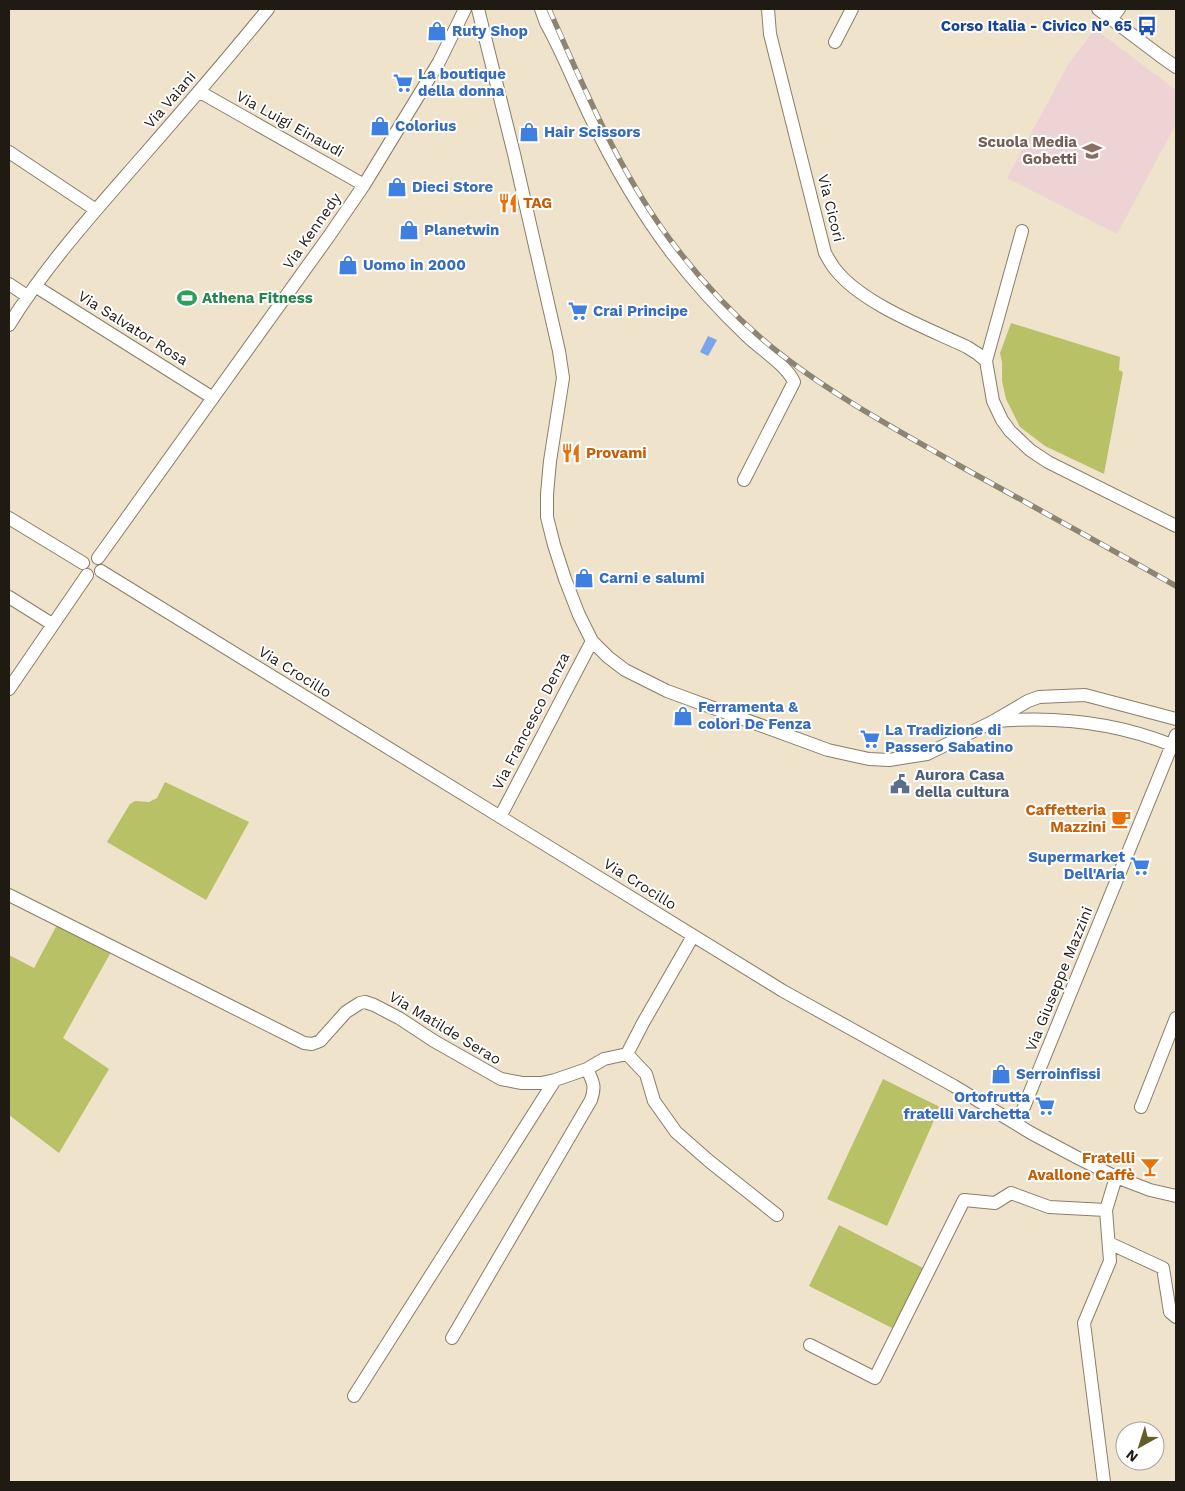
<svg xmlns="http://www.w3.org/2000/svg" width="1185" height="1491" font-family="'Work Sans',sans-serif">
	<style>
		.education { fill: #eed3d5 }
		.green { fill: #b8c166 }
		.water { fill: #79a4ee }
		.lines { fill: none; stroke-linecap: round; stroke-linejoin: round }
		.minor-casing { stroke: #887e69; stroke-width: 14 }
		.minor { stroke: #fff; stroke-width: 12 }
		.rail-casing { stroke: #8d8474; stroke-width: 5.5 }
		.rail { stroke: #fff; stroke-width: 4; stroke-dasharray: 11; stroke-linecap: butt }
		.labels { text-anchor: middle; stroke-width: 4; stroke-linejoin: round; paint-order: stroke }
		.transit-label { font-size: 15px; font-weight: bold; fill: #164399; stroke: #fff; text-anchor: end }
		.shop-label { font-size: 15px; font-weight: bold; fill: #366cbe; stroke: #fff; text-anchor: start }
		.street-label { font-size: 15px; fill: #1f1a12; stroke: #fff }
		.education-label { font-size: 15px; font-weight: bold; fill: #785e54; stroke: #fff; text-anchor: end }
		.food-label { font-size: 15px; font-weight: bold; fill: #c56008; stroke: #fff; text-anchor: start }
		.leisure-label { font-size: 15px; font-weight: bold; fill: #27864d; stroke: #fff; text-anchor: start }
		.service-label { font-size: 15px; font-weight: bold; fill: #4e5e75; stroke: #fff; text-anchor: start }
	</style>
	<rect width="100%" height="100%" fill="#efe3cc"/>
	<!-- education -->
	<path class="education" d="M 1095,29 L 1176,90 L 1176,124 L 1117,234 L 1007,178 L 1069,63 Z"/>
	<!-- green -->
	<path class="green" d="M 1011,323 L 1120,357 L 1119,370 L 1123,372 L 1104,474 L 1045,446 L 1020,427 L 1006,399 L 1002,381 L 1002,362 L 1000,353 Z
		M 165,782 L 249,822 L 206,900 L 107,842 L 130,804 L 135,801 L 149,802 L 157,798 Z
		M 57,925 L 111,952 L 63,1038 L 109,1069 L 59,1153 L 9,1115 L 9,955 L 34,968 Z
		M 883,1079 L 940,1107 L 887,1226 L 827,1199 Z
		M 839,1225 L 927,1270 L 896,1330 L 809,1286 Z"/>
	<!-- water -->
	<path class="water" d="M 708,336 L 717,340 L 708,356 L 700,352 Z"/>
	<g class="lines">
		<defs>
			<path id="minor" d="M 478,9 L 514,154 L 559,351 L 563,378 L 550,461 L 547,494 L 547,517 L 554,545 L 565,579 L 579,615 L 592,641 L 608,657 L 625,670 L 667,691 L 828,750 L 869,759 L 889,760 L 927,754 L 992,722 L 1028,701 L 1039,697 L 1085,695 L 1176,719
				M 541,9 L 546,23 C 563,53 575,85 590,116 C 613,164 640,211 672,253 C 695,283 721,311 748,337 C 762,350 787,366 794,382 L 744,480
				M 768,9 L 770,34 L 825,253 C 828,258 831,264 835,269 C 862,304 927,328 967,347 L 978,354 L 986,361
				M 1098,9 L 1159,55 L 1176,67
				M 1111,19 L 1119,9
				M 835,42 L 852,9
				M 200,92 L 364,185
				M 9,152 L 96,210
				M 1022,231 L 986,361 L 993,401 L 1002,420 L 1010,431 L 1030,450 L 1048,462 L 1176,526
				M 9,284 L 27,296
				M 35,286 L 213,398
				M 9,325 C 46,265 96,210 143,156 C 185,108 227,59 268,9
				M 9,518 L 83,563
				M 98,558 L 329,236 L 364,185 L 439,62 L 465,9
				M 101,571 L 783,991 L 954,1086 L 1031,1133 L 1078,1158 L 1116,1177 L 1150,1190 L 1176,1196
				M 9,597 L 52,624
				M 9,689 L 87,575
				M 997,721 C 1056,716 1117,723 1172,745
				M 500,817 L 592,641
				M 9,895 L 304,1043 L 312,1044 L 320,1041 L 346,1012 L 360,1003 L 365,1002 L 374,1005 L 399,1018 L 434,1041 L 501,1079 L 522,1083 L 541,1083 L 555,1080 L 587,1069 L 604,1059 L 627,1054 L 643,1023 L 693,936
				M 627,1054 L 646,1074 L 654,1101 L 676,1132 L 709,1161 L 777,1215
				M 1141,1107 L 1176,1018
				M 1017,1124 L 1176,735
				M 1109,1243 L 1163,1268 L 1170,1312 L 1176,1317
				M 452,1338 L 591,1100 C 596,1086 593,1082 587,1069
				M 810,1345 L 875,1378 L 964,1200 L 995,1203 L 1011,1193 L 1049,1207 L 1106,1210
				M 354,1396 L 555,1080
				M 1104,1482 L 1084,1323 L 1110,1261 L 1106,1210 L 1116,1177"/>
		</defs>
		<!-- minor casing -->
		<use href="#minor" class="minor-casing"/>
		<!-- minor -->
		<use href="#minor" class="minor"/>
		<defs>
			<path id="rail" d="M 549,9 C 586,92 621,177 678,250 C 709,290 746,328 787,359 C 841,400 901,432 960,466 C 1032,506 1104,545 1176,586"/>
		</defs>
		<!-- rail casing -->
		<use href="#rail" class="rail-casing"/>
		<!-- rail -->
		<use href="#rail" class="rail"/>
	</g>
	<!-- icons -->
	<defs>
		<symbol id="bus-bare" viewBox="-9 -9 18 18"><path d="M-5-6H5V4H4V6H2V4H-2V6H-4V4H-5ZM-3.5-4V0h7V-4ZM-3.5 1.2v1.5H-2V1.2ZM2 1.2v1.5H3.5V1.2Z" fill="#1a4fb4" stroke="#fff" stroke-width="2.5" paint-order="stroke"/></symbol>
		<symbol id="shop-bare" viewBox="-9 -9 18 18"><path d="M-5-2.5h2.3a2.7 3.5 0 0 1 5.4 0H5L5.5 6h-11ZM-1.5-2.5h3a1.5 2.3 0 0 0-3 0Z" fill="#3f7fe0" stroke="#fff" stroke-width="2.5" paint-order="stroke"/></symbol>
		<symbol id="supermarket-bare" viewBox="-9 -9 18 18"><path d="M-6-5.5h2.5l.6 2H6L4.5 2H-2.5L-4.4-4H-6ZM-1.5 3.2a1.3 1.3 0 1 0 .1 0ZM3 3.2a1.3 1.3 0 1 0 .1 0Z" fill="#3f7fe0" stroke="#fff" stroke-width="2.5" paint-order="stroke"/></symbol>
		<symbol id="school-bare" viewBox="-9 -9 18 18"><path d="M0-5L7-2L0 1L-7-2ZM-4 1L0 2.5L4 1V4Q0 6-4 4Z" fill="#8d6e63" stroke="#fff" stroke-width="2.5" paint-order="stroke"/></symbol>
		<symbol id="restaurant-bare" viewBox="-9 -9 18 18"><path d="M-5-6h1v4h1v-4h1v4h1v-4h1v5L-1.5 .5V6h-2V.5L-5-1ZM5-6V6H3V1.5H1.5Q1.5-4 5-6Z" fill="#e8710a" stroke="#fff" stroke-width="2.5" paint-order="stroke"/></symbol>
		<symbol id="stadium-bare" viewBox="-9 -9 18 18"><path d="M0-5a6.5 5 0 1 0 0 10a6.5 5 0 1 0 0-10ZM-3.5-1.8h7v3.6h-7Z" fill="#2e9e5b" stroke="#fff" stroke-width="2.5" paint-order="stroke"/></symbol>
		<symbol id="civic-bare" viewBox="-9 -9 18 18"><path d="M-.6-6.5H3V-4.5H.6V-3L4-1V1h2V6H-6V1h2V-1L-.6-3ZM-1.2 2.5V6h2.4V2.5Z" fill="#5c6f8a" stroke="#fff" stroke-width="2.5" paint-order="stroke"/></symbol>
		<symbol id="cafe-bare" viewBox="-9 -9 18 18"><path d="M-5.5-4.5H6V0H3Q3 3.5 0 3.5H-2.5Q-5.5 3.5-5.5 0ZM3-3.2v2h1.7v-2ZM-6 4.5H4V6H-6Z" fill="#e8710a" stroke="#fff" stroke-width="2.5" paint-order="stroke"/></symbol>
		<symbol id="bar-bare" viewBox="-9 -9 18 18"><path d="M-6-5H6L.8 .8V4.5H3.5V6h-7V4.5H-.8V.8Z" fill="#e8710a" stroke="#fff" stroke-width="2.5" paint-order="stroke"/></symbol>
	</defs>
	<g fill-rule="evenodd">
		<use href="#bus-bare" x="1133" y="12" width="28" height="28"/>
		<use href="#shop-bare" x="423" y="17" width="28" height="28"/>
		<use href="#supermarket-bare" x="389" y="69" width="28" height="28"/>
		<use href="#shop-bare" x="366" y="112" width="28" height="28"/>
		<use href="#shop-bare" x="515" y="118" width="28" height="28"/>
		<use href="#school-bare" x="1078" y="137" width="28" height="28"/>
		<use href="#shop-bare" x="383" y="173" width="28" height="28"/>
		<use href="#restaurant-bare" x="494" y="189" width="28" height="28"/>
		<use href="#shop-bare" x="395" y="216" width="28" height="28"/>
		<use href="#shop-bare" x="334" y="251" width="28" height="28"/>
		<use href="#stadium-bare" x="173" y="284" width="28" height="28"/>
		<use href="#supermarket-bare" x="564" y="297" width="28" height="28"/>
		<use href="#restaurant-bare" x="557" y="439" width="28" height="28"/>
		<use href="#shop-bare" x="570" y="564" width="28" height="28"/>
		<use href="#shop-bare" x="669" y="702" width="28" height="28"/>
		<use href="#supermarket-bare" x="856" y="725" width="28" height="28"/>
		<use href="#civic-bare" x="886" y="770" width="28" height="28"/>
		<use href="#cafe-bare" x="1107" y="805" width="28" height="28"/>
		<use href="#supermarket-bare" x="1126" y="852" width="28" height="28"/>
		<use href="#shop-bare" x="987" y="1060" width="28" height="28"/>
		<use href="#supermarket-bare" x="1031" y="1092" width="28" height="28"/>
		<use href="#bar-bare" x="1136" y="1153" width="28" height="28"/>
	</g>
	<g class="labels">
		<!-- transit labels -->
		<g class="transit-label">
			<text x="1132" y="31">Corso Italia - Civico N° 65</text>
		</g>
		<!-- shop labels -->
		<g class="shop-label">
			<text x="452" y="36">Ruty Shop</text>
			<text x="418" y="79">La boutique<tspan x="418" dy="17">della donna</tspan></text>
			<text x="395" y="131">Colorius</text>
			<text x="544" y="137">Hair Scissors</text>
			<text x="412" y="192">Dieci Store</text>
			<text x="424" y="235">Planetwin</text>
			<text x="363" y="270">Uomo in 2000</text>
			<text x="593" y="316">Crai Principe</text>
			<text x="599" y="583">Carni e salumi</text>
			<text x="698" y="712">Ferramenta &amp;<tspan x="698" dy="17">colori De Fenza</tspan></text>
			<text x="885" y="735">La Tradizione di<tspan x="885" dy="17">Passero Sabatino</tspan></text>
			<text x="1125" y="862" text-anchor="end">Supermarket<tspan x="1125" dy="17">Dell'Aria</tspan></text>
			<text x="1016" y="1079">Serroinfissi</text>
			<text x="1030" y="1102" text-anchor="end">Ortofrutta<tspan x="1030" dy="17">fratelli Varchetta</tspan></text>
		</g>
		<!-- street labels -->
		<g class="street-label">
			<text transform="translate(170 100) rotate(-49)" y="5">Via Vaiani</text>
			<text transform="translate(290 124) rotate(29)" y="5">Via Luigi Einaudi</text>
			<text transform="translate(831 208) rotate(76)" y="5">Via Cicori</text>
			<text transform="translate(312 231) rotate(-55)" y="5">Via Kennedy</text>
			<text transform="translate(133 328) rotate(32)" y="5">Via Salvator Rosa</text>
			<text transform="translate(295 672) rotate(32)" y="5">Via Crocillo</text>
			<text transform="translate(531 721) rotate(-63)" y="5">Via Francesco Denza</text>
			<text transform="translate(640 884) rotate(32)" y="5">Via Crocillo</text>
			<text transform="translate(1059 979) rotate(-68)" y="5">Via Giuseppe Mazzini</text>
			<text transform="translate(445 1028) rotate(31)" y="5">Via Matilde Serao</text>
		</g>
		<!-- education labels -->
		<g class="education-label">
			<text x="1077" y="147">Scuola Media<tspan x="1077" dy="17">Gobetti</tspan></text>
		</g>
		<!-- food labels -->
		<g class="food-label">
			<text x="523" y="208">TAG</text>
			<text x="586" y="458">Provami</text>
			<text x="1106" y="815" text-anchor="end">Caffetteria<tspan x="1106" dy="17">Mazzini</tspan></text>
			<text x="1135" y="1163" text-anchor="end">Fratelli<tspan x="1135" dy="17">Avallone Caffè</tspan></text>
		</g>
		<!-- leisure labels -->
		<g class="leisure-label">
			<text x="202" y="303">Athena Fitness</text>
		</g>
		<!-- service labels -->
		<g class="service-label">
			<text x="915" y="780">Aurora Casa<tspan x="915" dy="17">della cultura</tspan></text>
		</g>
	</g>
	<!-- border -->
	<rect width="1185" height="1491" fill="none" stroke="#1f1a12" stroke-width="20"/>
	<!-- north arrow -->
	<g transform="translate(1140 1446) rotate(219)"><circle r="24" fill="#ffffff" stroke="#a5a3a0"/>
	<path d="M0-4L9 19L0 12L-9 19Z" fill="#625e2b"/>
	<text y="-8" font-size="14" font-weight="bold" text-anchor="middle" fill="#1f1a12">N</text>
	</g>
</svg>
